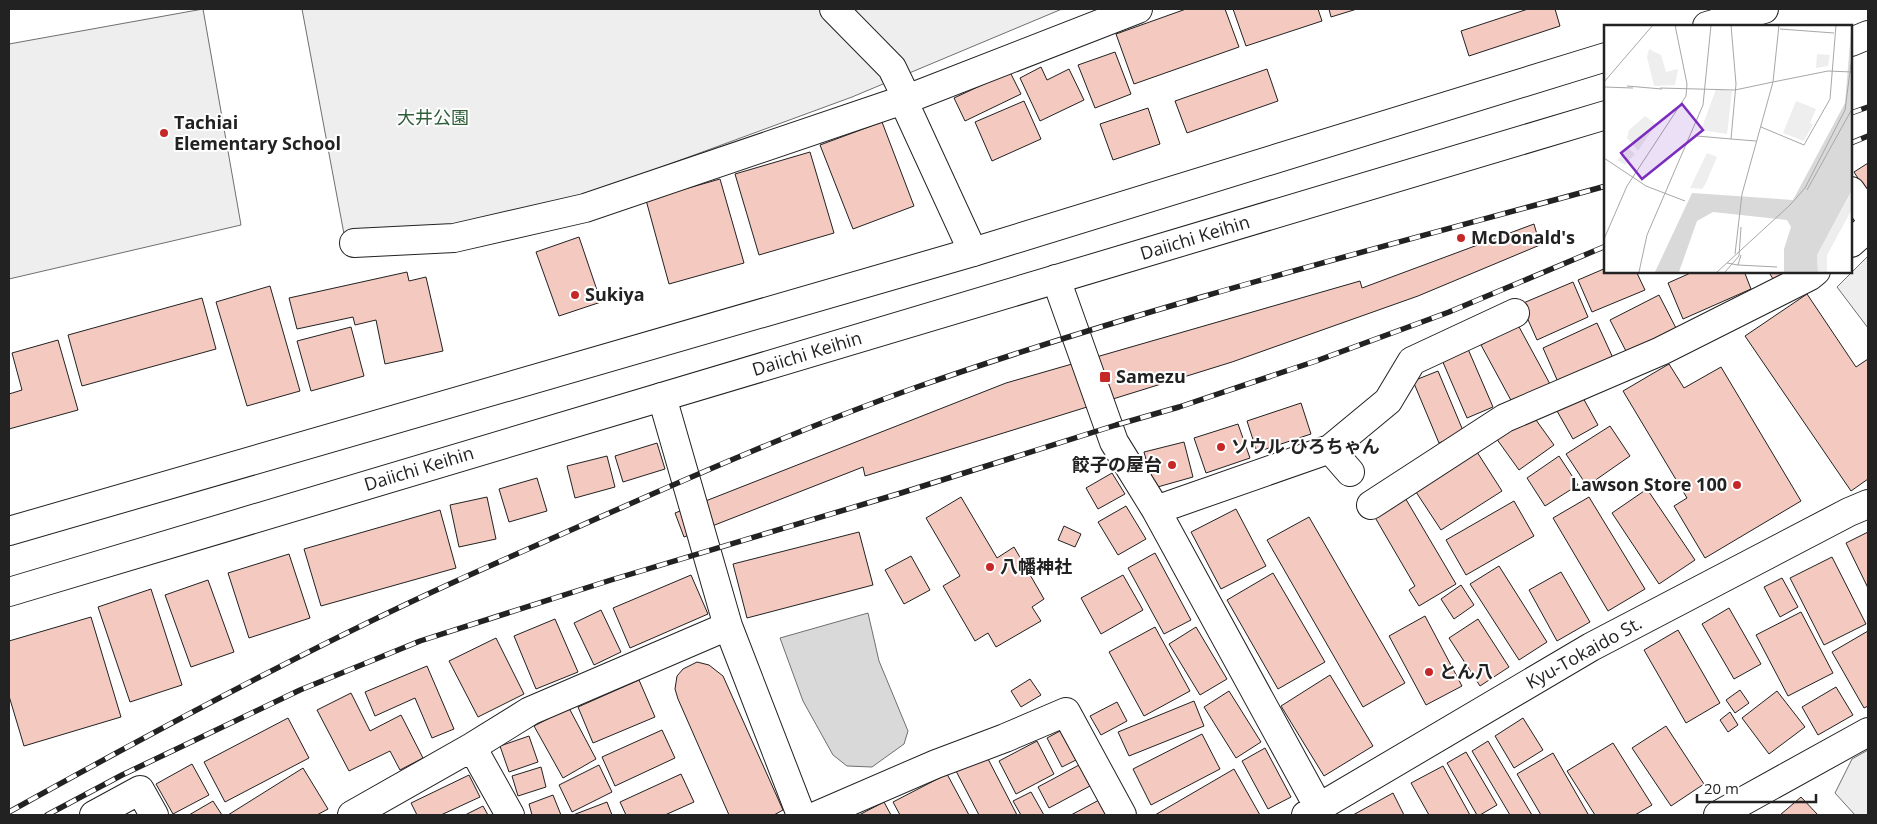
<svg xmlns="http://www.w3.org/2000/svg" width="1877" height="824" font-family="'Open Sans','Noto Sans JP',sans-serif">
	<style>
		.green { fill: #eee; stroke: #6f6f6f }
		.water { fill: #d9d9d9; stroke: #6f6f6f }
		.building { fill: #f3c9c0; stroke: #222 }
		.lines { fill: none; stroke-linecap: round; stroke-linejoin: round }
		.minor-casing { stroke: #222; stroke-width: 30 }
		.highway-casing { stroke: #222; stroke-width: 30 }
		.minor { stroke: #fff; stroke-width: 28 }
		.highway { stroke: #fff; stroke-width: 28 }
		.rail-casing { stroke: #222; stroke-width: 5.5 }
		.rail { stroke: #fff; stroke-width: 4; stroke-dasharray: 11; stroke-linecap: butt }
		.poi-dot { fill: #c62828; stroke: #fff; stroke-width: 2 }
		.labels { text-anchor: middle; stroke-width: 4; stroke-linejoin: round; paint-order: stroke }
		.park-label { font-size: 18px; fill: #2f5e38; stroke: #fff }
		.poi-label { font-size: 18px; font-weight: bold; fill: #222; stroke: #fff; text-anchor: start }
		.street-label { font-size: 18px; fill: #222; stroke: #fff }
		.inset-road { fill: none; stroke: #a7a7a7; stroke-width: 1 }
		.view { fill: #7b2cbf; fill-opacity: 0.15; stroke: #7b2cbf; stroke-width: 2.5 }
		.inset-edge { fill: none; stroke: #222; stroke-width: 2.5 }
	</style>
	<rect width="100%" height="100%" fill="#fff"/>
	<!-- green -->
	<path class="green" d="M 203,9 L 241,225 L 9,279 L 9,44 Z
		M 302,9 L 1062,9 L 852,97 L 580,197 L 451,226 L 344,234 Z
		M 1868,256 L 1868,328 L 1837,287 Z
		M 1868,750 L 1868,815 L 1855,815 L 1835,793 L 1852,759 Z"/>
	<!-- water -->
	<path class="water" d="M 868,613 L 879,661 L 908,731 L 904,744 L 872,767 L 847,766 L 833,755 L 803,701 L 780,638 Z"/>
	<!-- building -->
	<path class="building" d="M 1186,9 L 1225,9 L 1239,47 L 1134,84 L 1116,34 Z
		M 1233,9 L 1318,9 L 1322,21 L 1246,46 Z
		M 1329,9 L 1357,9 L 1331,17 Z
		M 1528,9 L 1555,9 L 1560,26 L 1469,56 L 1461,31 Z
		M 1115,52 L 1131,94 L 1095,108 L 1078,65 Z
		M 1041,67 L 1047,80 L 1069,69 L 1084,100 L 1040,121 L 1020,78 Z
		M 1267,69 L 1278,101 L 1187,133 L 1175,101 Z
		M 1010,72 L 1021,94 L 965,121 L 954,98 Z
		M 1024,101 L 1041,139 L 992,161 L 975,122 Z
		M 1148,108 L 1160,144 L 1113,160 L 1100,124 Z
		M 882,122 L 914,206 L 853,229 L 820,145 Z
		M 810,152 L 834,233 L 759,255 L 735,174 Z
		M 1868,163 L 1868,194 L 1854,172 Z
		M 720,179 L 744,263 L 669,284 L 646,200 Z
		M 1534,224 L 1540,245 L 1418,296 L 1232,362 L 865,476 L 863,467 L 684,537 L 675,513 L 1006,383 L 1360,281 L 1362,288 Z
		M 579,237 L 601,302 L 559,316 L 536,252 Z
		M 1606,268 L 1606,271 L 1636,271 L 1645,290 L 1592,312 L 1578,280 Z
		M 1695,271 L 1744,271 L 1751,289 L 1683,319 L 1668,283 Z
		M 1768,271 L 1790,271 L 1775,282 Z
		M 407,272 L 409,281 L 426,277 L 443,351 L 385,364 L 376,320 L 355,325 L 353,317 L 297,329 L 289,298 Z
		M 1573,282 L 1588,317 L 1537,340 L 1521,304 Z
		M 270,286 L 300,391 L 247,406 L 216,302 Z
		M 1807,294 L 1856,367 L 1868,359 L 1868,479 L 1851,491 L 1745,336 Z
		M 1659,295 L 1678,332 L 1629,357 L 1610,320 Z
		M 202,298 L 216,349 L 82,386 L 68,335 Z
		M 1597,323 L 1613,358 L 1558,382 L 1543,348 Z
		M 1518,325 L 1550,384 L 1513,404 L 1481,345 Z
		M 351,327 L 364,376 L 311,391 L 297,341 Z
		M 58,340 L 78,410 L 9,429 L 9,394 L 22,390 L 12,353 Z
		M 1468,349 L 1493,407 L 1467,418 L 1442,360 Z
		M 1669,364 L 1684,388 L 1721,367 L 1801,501 L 1705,558 L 1674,506 L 1687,498 L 1623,391 Z
		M 1438,371 L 1464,433 L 1439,443 L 1413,381 Z
		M 1582,396 L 1598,425 L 1573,439 L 1557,411 Z
		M 1301,403 L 1311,434 L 1257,452 L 1247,421 Z
		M 1531,413 L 1554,445 L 1519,470 L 1496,438 Z
		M 1238,424 L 1250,458 L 1206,473 L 1194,438 Z
		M 1610,426 L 1630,456 L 1587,486 L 1566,454 Z
		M 1184,442 L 1193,477 L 1154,488 L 1144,452 Z
		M 657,443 L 665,469 L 623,482 L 615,456 Z
		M 1477,452 L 1502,491 L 1441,530 L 1416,492 Z
		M 607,456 L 615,487 L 575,498 L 567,466 Z
		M 1559,456 L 1578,485 L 1545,506 L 1527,478 Z
		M 1112,473 L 1125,494 L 1098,509 L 1086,488 Z
		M 537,478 L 547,511 L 509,522 L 499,489 Z
		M 1647,489 L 1695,560 L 1659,584 L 1612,513 Z
		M 1404,496 L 1456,584 L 1419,606 L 1409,590 L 1415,586 L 1373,514 Z
		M 487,497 L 496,539 L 459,547 L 450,505 Z
		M 961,497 L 997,558 L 1014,547 L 1044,599 L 1032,607 L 1041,621 L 996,647 L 988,633 L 975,641 L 943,586 L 960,576 L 926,518 Z
		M 1589,497 L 1645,589 L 1608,611 L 1553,518 Z
		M 1514,501 L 1534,536 L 1466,575 L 1446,540 Z
		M 1126,506 L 1146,539 L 1118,555 L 1098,522 Z
		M 1236,509 L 1266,566 L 1221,589 L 1191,532 Z
		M 440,510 L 456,568 L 321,606 L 304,549 Z
		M 1309,517 L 1405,683 L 1363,707 L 1267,540 Z
		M 1064,526 L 1081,534 L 1075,547 L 1058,540 Z
		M 859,532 L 873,585 L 747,618 L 733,564 Z
		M 1868,532 L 1868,588 L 1846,543 Z
		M 1155,553 L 1191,620 L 1164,634 L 1128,568 Z
		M 289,554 L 310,618 L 249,638 L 228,573 Z
		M 911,556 L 930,590 L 904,604 L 885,570 Z
		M 1832,557 L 1866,624 L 1824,645 L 1790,578 Z
		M 1499,566 L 1547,642 L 1519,660 L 1470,584 Z
		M 1561,572 L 1590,622 L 1557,641 L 1529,590 Z
		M 1273,573 L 1325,662 L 1278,689 L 1227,600 Z
		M 691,575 L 708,614 L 630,648 L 613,608 Z
		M 1123,575 L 1143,610 L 1101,634 L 1081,598 Z
		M 1782,578 L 1798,607 L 1780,617 L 1764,587 Z
		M 208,580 L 234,652 L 191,667 L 165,595 Z
		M 1461,585 L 1474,605 L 1454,619 L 1441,599 Z
		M 151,589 L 182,685 L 130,702 L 98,607 Z
		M 1729,608 L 1761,664 L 1734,679 L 1702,624 Z
		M 601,610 L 621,652 L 594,665 L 574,623 Z
		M 1801,612 L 1833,673 L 1788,696 L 1756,635 Z
		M 1425,616 L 1462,686 L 1426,705 L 1389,636 Z
		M 91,617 L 121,717 L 24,746 L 9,696 L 9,641 Z
		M 555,619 L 578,672 L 536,689 L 514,636 Z
		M 1478,619 L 1509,667 L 1480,686 L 1449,638 Z
		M 1155,627 L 1190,691 L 1144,716 L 1109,652 Z
		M 1196,627 L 1227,679 L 1200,695 L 1169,644 Z
		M 1678,630 L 1720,703 L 1686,723 L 1644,650 Z
		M 1868,631 L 1868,706 L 1864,708 L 1832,652 Z
		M 496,638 L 524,694 L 478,717 L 449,661 Z
		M 697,662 L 709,665 L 723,676 L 783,810 L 774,815 L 729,815 L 678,699 L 675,689 L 677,676 L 683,669 Z
		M 427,666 L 454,729 L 432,738 L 415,698 L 375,716 L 365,692 Z
		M 1330,675 L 1373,746 L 1324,776 L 1281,706 Z
		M 1030,679 L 1041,695 L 1021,707 L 1011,691 Z
		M 639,680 L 655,717 L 593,743 L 578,707 Z
		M 1836,687 L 1853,715 L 1818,735 L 1802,707 Z
		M 1740,690 L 1749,703 L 1735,713 L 1726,700 Z
		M 1229,691 L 1261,742 L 1236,758 L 1204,707 Z
		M 1777,691 L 1805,727 L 1769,754 L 1742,718 Z
		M 351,693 L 370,731 L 401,715 L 423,758 L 400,770 L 390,751 L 349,771 L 317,710 Z
		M 1194,701 L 1204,726 L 1129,756 L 1118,732 Z
		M 1117,702 L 1127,721 L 1101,735 L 1090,716 Z
		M 569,708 L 596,759 L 563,778 L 534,726 Z
		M 1730,712 L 1738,725 L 1728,732 L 1720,720 Z
		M 288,718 L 309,758 L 225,802 L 204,762 Z
		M 1523,718 L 1543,750 L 1514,768 L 1495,736 Z
		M 1666,726 L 1704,784 L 1671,806 L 1632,748 Z
		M 662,730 L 675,758 L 615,786 L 602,757 Z
		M 1060,731 L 1076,760 L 1062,767 L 1047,738 Z
		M 1202,734 L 1220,769 L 1151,805 L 1133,769 Z
		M 529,736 L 538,762 L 509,772 L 500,746 Z
		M 1037,741 L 1054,774 L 1016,794 L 999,761 Z
		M 1488,741 L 1532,815 L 1510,815 L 1472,751 Z
		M 1613,743 L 1652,805 L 1635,815 L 1595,815 L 1567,771 Z
		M 1265,748 L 1291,797 L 1268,809 L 1242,761 Z
		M 1466,752 L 1497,805 L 1480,815 L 1477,815 L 1447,763 Z
		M 1553,753 L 1588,814 L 1586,815 L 1541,815 L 1517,774 Z
		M 986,755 L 1017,815 L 979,815 L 956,771 Z
		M 192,764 L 209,795 L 173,814 L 156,784 Z
		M 599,765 L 612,792 L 572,812 L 559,785 Z
		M 1079,765 L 1090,786 L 1049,808 L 1038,787 Z
		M 1443,766 L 1470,815 L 1429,815 L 1411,783 Z
		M 541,767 L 546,787 L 518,796 L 512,776 Z
		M 303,768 L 328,809 L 317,815 L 228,815 Z
		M 1234,769 L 1260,815 L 1155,815 Z
		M 681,774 L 694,802 L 665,815 L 626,815 L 620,802 Z
		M 947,774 L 969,815 L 900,815 L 893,802 Z
		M 469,775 L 480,797 L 441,815 L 417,815 L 411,803 Z
		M 1031,792 L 1044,815 L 1021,815 L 1013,801 Z
		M 1393,793 L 1404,815 L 1353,815 Z
		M 553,795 L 561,815 L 532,815 L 529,804 Z
		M 1801,797 L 1818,815 L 1780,815 Z
		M 1099,800 L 1106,815 L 1071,815 Z
		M 213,801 L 222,815 L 189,815 Z
		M 607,802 L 612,815 L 573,815 Z
		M 884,802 L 891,815 L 859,815 Z
		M 483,806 L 488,815 L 465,815 Z"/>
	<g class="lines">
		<defs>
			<path id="minor" d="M 834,9 L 892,68 L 907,99 L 903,100 L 973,252
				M 907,99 L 1138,9
				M 1851,191 L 1868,215
				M 354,243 L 454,238 L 585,208 L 903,100
				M 1851,243 L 1868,228
				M 1056,279 L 1114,442 L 1156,510 L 1319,808
				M 662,397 L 728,626
				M 1330,449 L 1350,472
				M 1371,505 L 1505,418 L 1661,351 L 1810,276 L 1816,271
				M 1156,510 L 1330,449 L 1388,401 L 1412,361 L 1515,313
				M 472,747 L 510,815
				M 94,815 L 140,790 L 154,815
				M 352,815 L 472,747 L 530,711 L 728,626 L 801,815
				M 818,815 L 936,764 L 1005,738 L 1066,712 L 1122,815
				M 1306,815 L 1591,647 L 1849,512 L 1868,504
				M 1718,815 L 1868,732"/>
			<path id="highway" d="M 1707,26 L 1764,9
				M 1851,42 L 1868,35
				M 9,531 L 973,252 L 1606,57
				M 9,592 L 1606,115"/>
		</defs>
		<!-- minor casing -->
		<use href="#minor" class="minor-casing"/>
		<!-- highway casing -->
		<use href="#highway" class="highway-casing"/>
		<!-- minor -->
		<use href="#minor" class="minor"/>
		<!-- highway -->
		<use href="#highway" class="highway"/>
		<defs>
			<path id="rail" d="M 1851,113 L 1868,107
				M 1851,143 L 1868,136
				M 9,812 C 142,738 277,665 415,600 C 472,573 531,548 589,522 C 697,474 805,427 917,387 C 1142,308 1375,249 1606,186
				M 47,815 L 122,775 L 300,690 L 420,641 L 611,580 L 901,493 L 1116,425 L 1179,407 L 1316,361 L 1449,312 L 1606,246"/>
		</defs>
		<!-- rail casing -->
		<use href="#rail" class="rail-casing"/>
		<!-- rail -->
		<use href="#rail" class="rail"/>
	</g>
	<!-- markers -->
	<g class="poi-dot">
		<circle cx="164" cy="133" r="5"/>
		<circle cx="1461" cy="238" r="5"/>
		<circle cx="575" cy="295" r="5"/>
		<rect x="1099" y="371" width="12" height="12" rx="2.5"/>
		<circle cx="1221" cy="447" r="5"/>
		<circle cx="1172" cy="465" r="5"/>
		<circle cx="1737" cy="485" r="5"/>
		<circle cx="990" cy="567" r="5"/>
		<circle cx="1429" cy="672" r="5"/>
	</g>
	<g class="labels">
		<!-- park labels -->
		<g class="park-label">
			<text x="433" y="124">大井公園</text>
		</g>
		<!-- poi labels -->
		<g class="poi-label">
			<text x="174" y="129">Tachiai<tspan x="174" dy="21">Elementary School</tspan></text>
			<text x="1471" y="244">McDonald's</text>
			<text x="585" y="301">Sukiya</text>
			<text x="1116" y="383">Samezu</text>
			<text x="1231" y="453">ソウル ひろちゃん</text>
			<text x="1162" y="471" text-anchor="end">餃子の屋台</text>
			<text x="1727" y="491" text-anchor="end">Lawson Store 100</text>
			<text x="1000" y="573">八幡神社</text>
			<text x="1439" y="678">とん八</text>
		</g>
		<!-- street labels -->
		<g class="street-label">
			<text transform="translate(1195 238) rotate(-17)" y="6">Daiichi Keihin</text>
			<text transform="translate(807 354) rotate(-17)" y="6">Daiichi Keihin</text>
			<text transform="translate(419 469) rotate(-17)" y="6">Daiichi Keihin</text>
			<text transform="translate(1584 653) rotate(-29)" y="6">Kyu-Tokaido St.</text>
		</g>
	</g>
	<!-- overview -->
	<g transform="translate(1604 25)">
		<rect width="248" height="248" fill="#fff"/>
		<path d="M 45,24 L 57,30 L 62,47 L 74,44 L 71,60 L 50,61 L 43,32 ZM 213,29 L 226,30 L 224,41 L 212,43 ZM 112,64 L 128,66 L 123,109 L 97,105 ZM 192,76 L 212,84 L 206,98 L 209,99 L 200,116 L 179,108 ZM 41,91 L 52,99 L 34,126 L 23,113 L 25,105 ZM 24,123 L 31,129 L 21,140 L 13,135 ZM 103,128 L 113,132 L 101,160 L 98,164 L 86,163 ZM 247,168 L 247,186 L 223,230 L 223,247 L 214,247 L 213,230 Z" fill="#eee"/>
		<path d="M 247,6 L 247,167 L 213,230 L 214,247 L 180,247 L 180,224 L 187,202 L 183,195 L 109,187 L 93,196 L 75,247 L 51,247 L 88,168 L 189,175 L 241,78 Z" fill="#d9d9d9"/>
		<path class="inset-road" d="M 176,4 L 230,8M 0,57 L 49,0M 169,57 L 224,46 L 248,47M 169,57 L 175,0M 23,61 L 58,64M 0,62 L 29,63M 56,63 L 131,65 L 169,57 L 138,169 L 131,229M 157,102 L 200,120 L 226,74 L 232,0M 93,111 L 127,114 L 132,59 L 127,0M 127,114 L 152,116M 0,133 L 42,161 L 81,176M 203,165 L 248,84M 0,214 L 23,161 L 82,71 L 83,59 L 71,0M 123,238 L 134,240 L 137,230M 134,240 L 173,242M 35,247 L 43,210 L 99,80 L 107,0M 113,247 L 186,180 L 201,163 L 241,85 L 248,31M 121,247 L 135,231 L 137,202"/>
		<path class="view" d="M 78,79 L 99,105 L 38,154 L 17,128 Z"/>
		<rect width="248" height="248" class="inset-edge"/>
	</g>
	<!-- border -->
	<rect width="1877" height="824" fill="none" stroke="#222222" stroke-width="20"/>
	<!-- scale -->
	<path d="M1697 794v8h119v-8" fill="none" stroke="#222222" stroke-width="2.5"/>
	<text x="1704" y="794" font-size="15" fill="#222222" stroke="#ffffff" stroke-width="4" paint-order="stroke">20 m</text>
</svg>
